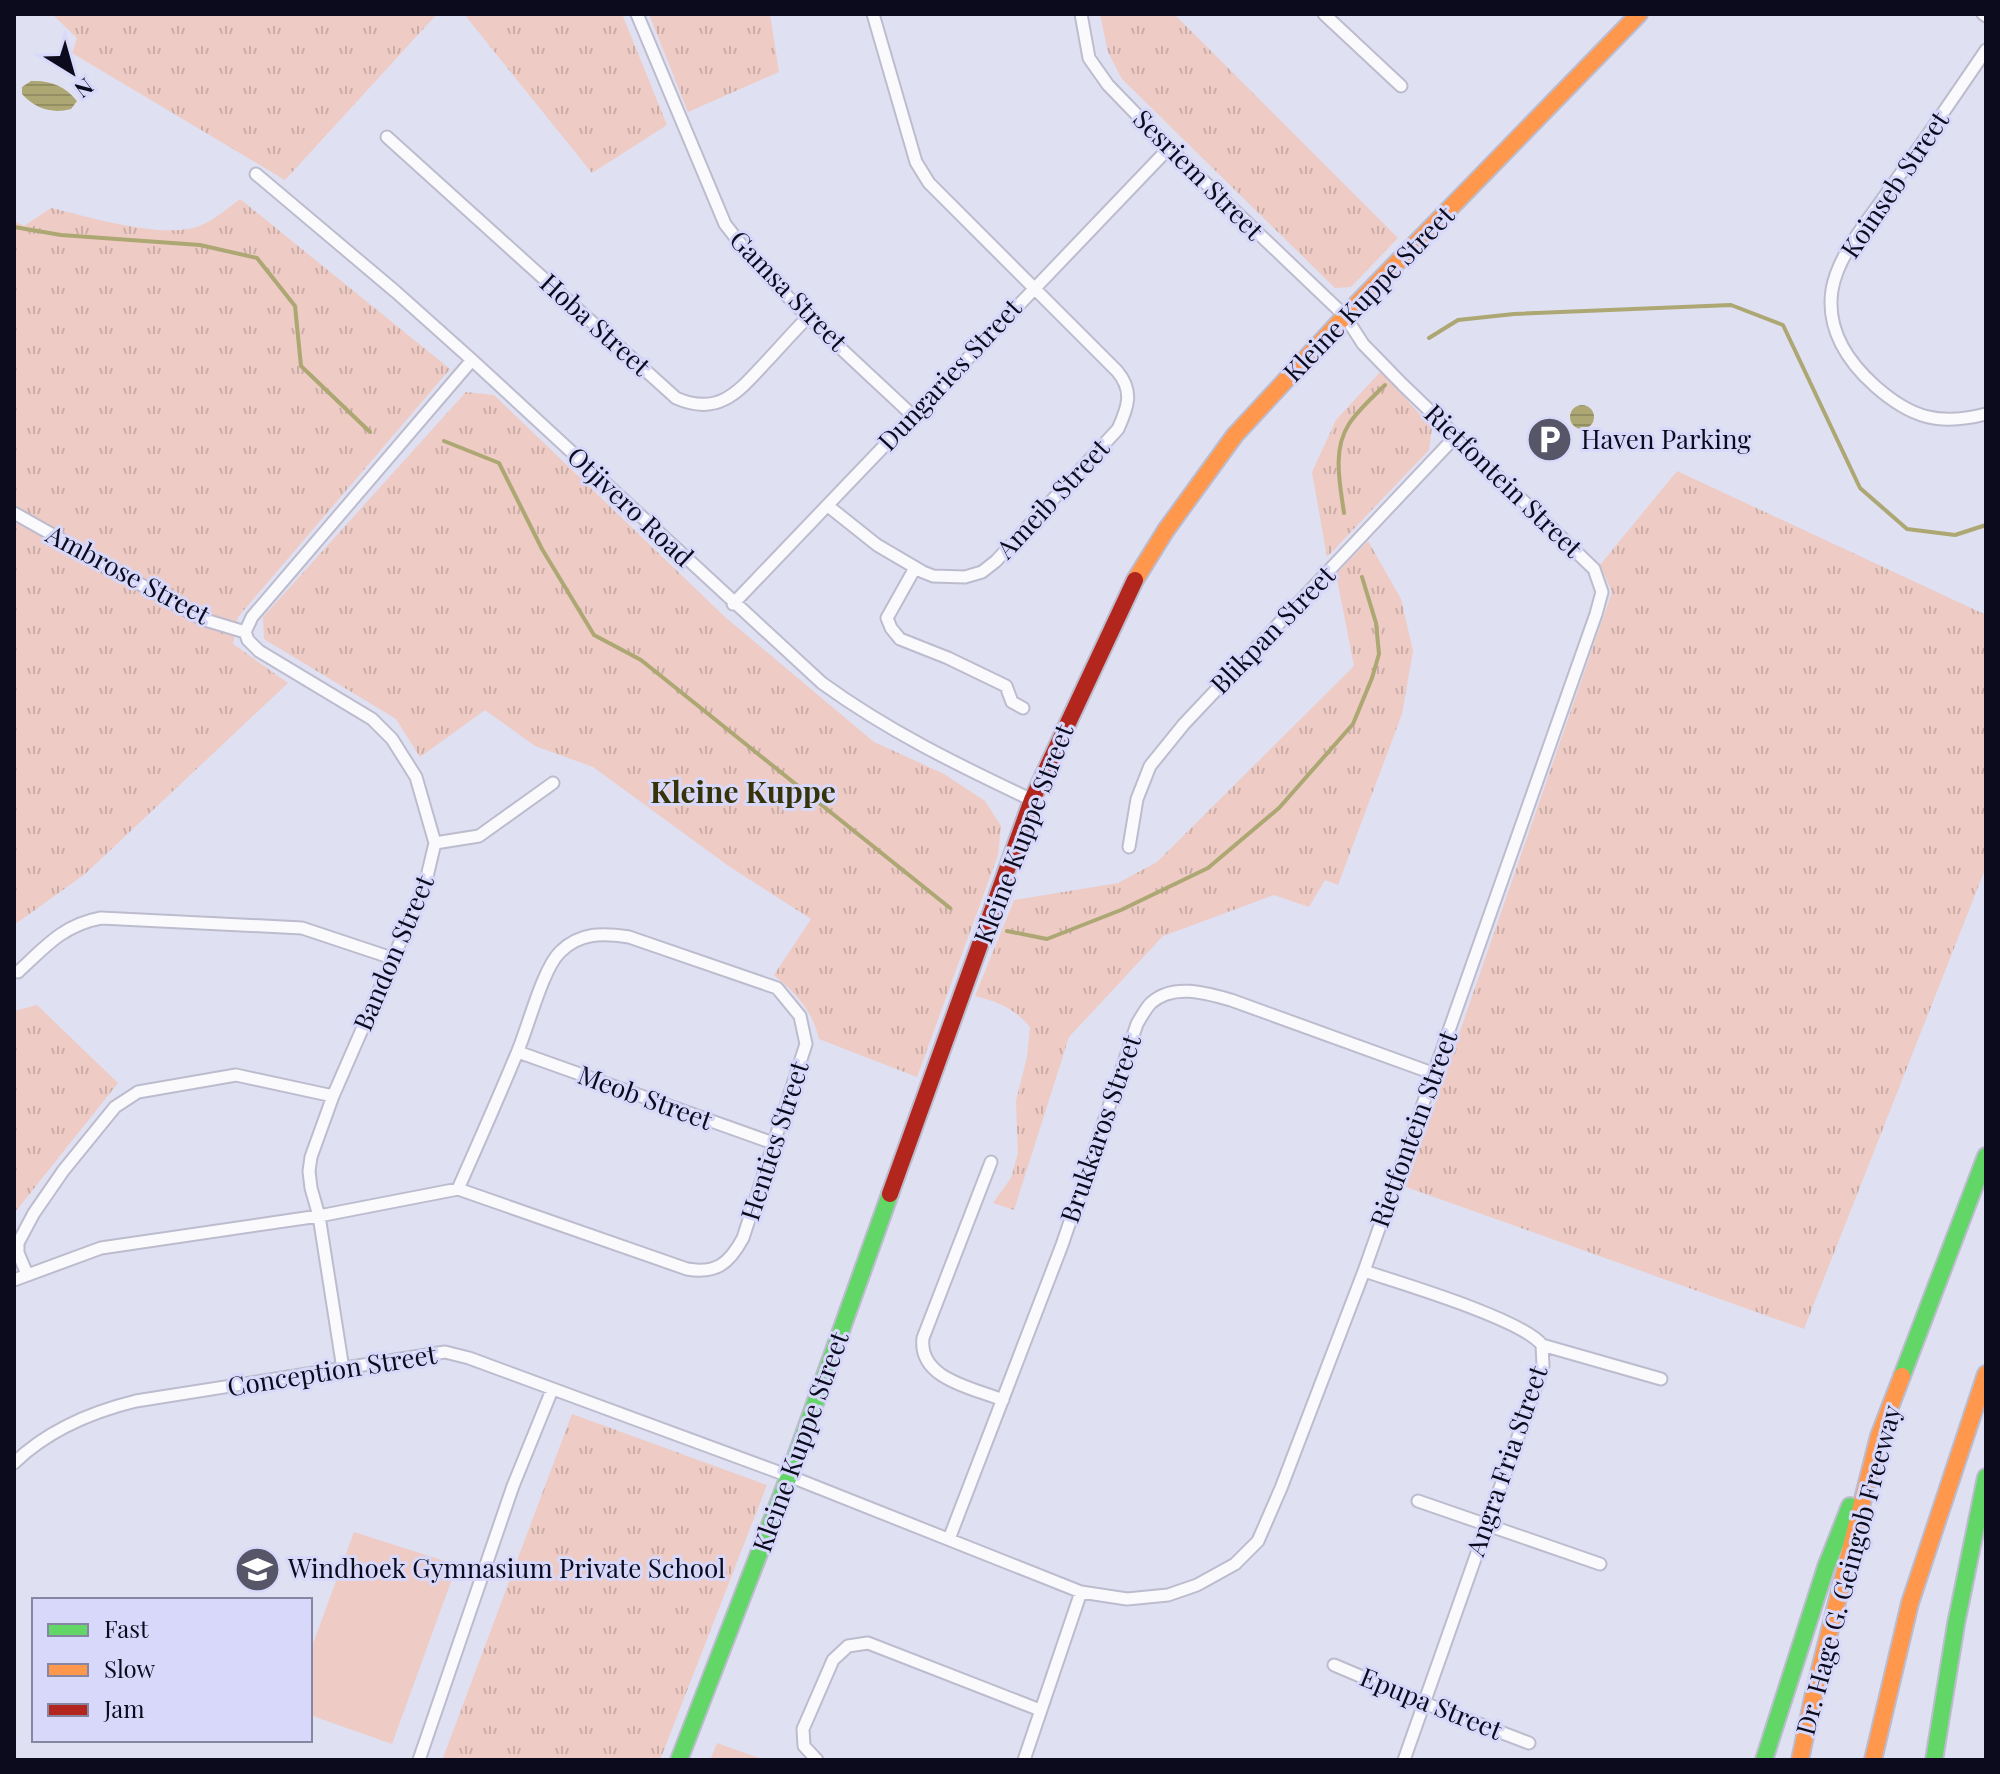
<svg xmlns="http://www.w3.org/2000/svg" width="2000" height="1774" font-family="'Playfair Display',serif">
	<style>
		.grass { fill: url(#grass-tufts) }
		.green { fill: #eecbc4 }
		.water { fill: url(#water-rules) }
		.lines { fill: none; stroke-linecap: round; stroke-linejoin: round }
		.stream { stroke: #aca773; stroke-width: 4 }
		.street-casing { stroke: #bcbcce; stroke-width: 15 }
		.fast-casing { stroke: #bcbcce; stroke-width: 20 }
		.slow-casing { stroke: #bcbcce; stroke-width: 20 }
		.jam-casing { stroke: #bcbcce; stroke-width: 20 }
		.street { stroke: #fafafd; stroke-width: 11 }
		.fast { stroke: #63d668; stroke-width: 16 }
		.slow { stroke: #ff974d; stroke-width: 16 }
		.jam { stroke: #b3261e; stroke-width: 16 }
		.labels { text-anchor: middle; stroke-width: 6; stroke-linejoin: round; paint-order: stroke }
		.street-label { font-size: 26px; fill: #0c0b1e; stroke: #d7d8fa }
		.poi-label { font-size: 26px; fill: #0c0b1e; stroke: #d7d8fa; text-anchor: start }
		.quarter-label { font-size: 30px; font-weight: bold; fill: #373308; stroke: #d7d8fa }
	</style>
	<defs>
		<pattern id="grass-tufts" width="24" height="20" patternUnits="userSpaceOnUse" patternTransform="scale(2)"><rect width="24" height="20" fill="#eecbc4"/><path d="M3 7l-1-3M5 7V3M7 7l1-3M15 17l-1-3M17 17v-4M19 17l1-3" fill="none" stroke="#cbada8"/></pattern>
		<pattern id="water-rules" width="6" height="5" patternUnits="userSpaceOnUse" patternTransform="scale(2)"><rect width="6" height="5" fill="#aca773"/><path d="M0 2.5h6" fill="none" stroke="#938e63"/></pattern>
	</defs>
	<rect width="100%" height="100%" fill="#dfe0f2"/>
	<!-- grass -->
	<path class="grass" d="M 52,14 L 437,14 L 285,180 L 72,53 L 77,38 Z
		M 464,14 L 622,14 L 667,125 L 592,173 Z
		M 649,14 L 770,14 L 779,72 L 688,112 Z
		M 1100,14 L 1174,14 L 1398,238 L 1351,287 L 1335,288 L 1122,79 L 1108,52 Z
		M 240,199 L 450,369 L 238,617 L 233,644 L 288,683 L 85,874 L 14,925 L 14,221 L 24,226 L 51,208 C 91,217 168,242 204,224 C 217,218 229,207 240,199 Z
		M 1381,371 L 1432,428 L 1429,450 L 1327,557 L 1312,472 L 1336,420 Z
		M 466,392 L 494,395 L 725,617 L 874,742 L 944,774 L 985,801 L 1001,826 L 998,855 L 917,1077 L 819,1039 C 812,1009 796,994 774,975 L 811,919 L 730,867 L 593,767 L 535,746 L 485,710 L 420,757 L 396,719 L 264,639 L 263,617 Z
		M 1677,471 L 1986,615 L 1986,867 L 1804,1329 L 1406,1187 L 1612,592 L 1600,565 Z
		M 1368,541 L 1401,599 L 1413,651 L 1402,714 L 1338,885 L 1325,880 L 1309,907 L 1274,895 L 1163,936 L 1069,1037 L 1014,1210 L 993,1203 L 1011,1178 L 1018,1153 L 1016,1101 L 1027,1057 L 1030,1027 C 1014,1008 998,1002 975,996 L 1014,900 L 1118,883 L 1157,862 L 1354,666 L 1336,574 Z
		M 37,1005 L 118,1083 L 16,1211 L 14,1209 L 14,1011 Z
		M 572,1414 L 767,1485 L 660,1760 L 448,1760 L 443,1758 Z
		M 717,1743 L 765,1760 L 710,1760 Z"/>
	<!-- green -->
	<path class="green" d="M 354,1532 L 457,1565 L 392,1744 L 310,1715 L 310,1652 Z"/>
	<!-- water -->
	<path class="water" d="M 31,81 C 50,80 65,86 77,101 L 71,109 C 52,114 36,109 22,94 L 22,87 Z
		M1570 417a12 12 0 1 1 24 0a12 12 0 1 1-24 0Z"/>
	<g class="lines">
		<!-- stream -->
		<path class="stream" d="M 14,227 L 61,235 L 200,245 L 257,258 L 295,306 L 301,366 L 370,432
			M 1429,338 L 1458,320 L 1514,314 L 1731,305 L 1783,325 L 1860,488 L 1907,529 L 1955,535 L 1986,525
			M 444,441 L 499,463 L 542,549 L 594,635 L 641,660 L 950,908
			M 1344,513 C 1340,484 1332,450 1349,424 C 1358,410 1373,397 1385,385
			M 1007,931 L 1047,939 L 1121,910 L 1208,868 L 1279,808 L 1353,724 L 1372,678 L 1379,654 L 1376,623 L 1362,577"/>
		<defs>
			<path id="street" d="M 637,14 L 725,224 C 778,295 848,354 912,415
				M 1324,14 L 1401,86
				M 1983,14 L 1986,16
				M 1986,50 C 1954,97 1922,144 1889,190 C 1869,220 1838,254 1832,290 C 1826,329 1848,362 1875,386 C 1911,418 1939,426 1986,414
				M 387,137 L 676,398 C 719,417 739,391 766,362 C 780,347 794,331 809,316
				M 256,174 L 396,292 L 472,360 L 822,683 C 888,731 958,765 1032,800
				M 828,506 L 877,545 L 923,572 L 933,576 L 965,577 L 982,572 L 996,561 L 1118,429 C 1128,407 1134,391 1117,371 L 929,183 L 916,162 L 873,14
				M 14,513 L 202,619 L 245,632
				M 915,568 L 887,618 L 891,628 L 900,639 L 948,658 L 1006,686 L 1012,702 L 1023,708
				M 733,604 L 1169,148
				M 435,843 L 479,836 L 553,783
				M 1129,847 L 1137,799 L 1150,766 L 1184,724 L 1456,436
				M 18,972 C 45,947 63,925 101,918 L 302,928 L 392,958
				M 518,1052 L 773,1143
				M 991,1162 L 923,1338 C 918,1379 973,1388 1003,1400
				M 1364,1271 C 1400,1283 1522,1319 1542,1345 L 1543,1366 L 1404,1760
				M 27,1274 L 18,1253 L 18,1243 L 34,1213 L 63,1171 L 115,1107 L 138,1092 L 236,1075 L 333,1096
				M 14,1280 L 101,1248 L 319,1216 L 458,1189 L 687,1269 C 716,1274 729,1264 743,1238 L 806,1044 L 800,1016 L 777,988 L 629,937 C 603,933 580,932 560,952 C 542,970 528,1028 517,1053 C 498,1099 478,1144 458,1189
				M 1542,1345 L 1661,1379
				M 343,1369 L 319,1216 L 311,1188 L 309,1171 L 311,1157 L 333,1096 L 425,885 L 435,843 L 416,777 L 392,739 L 372,719 L 259,651 L 248,640 L 245,632 L 252,617 L 472,360
				M 14,1463 C 47,1431 91,1412 136,1401 L 445,1352 L 469,1358 L 789,1476 L 1081,1592 L 1127,1599 L 1168,1595 L 1197,1585 L 1235,1564 L 1258,1541 L 1281,1488 L 1364,1271 L 1596,614 L 1602,592 L 1594,569 L 1403,385 L 1363,344 L 1345,316 L 1169,148 L 1108,85 L 1089,58 L 1081,14
				M 1418,1501 L 1600,1564
				M 949,1539 L 1062,1245 L 1137,1024 C 1141,1017 1146,1008 1151,1003 C 1173,983 1206,993 1231,1000 L 1435,1074
				M 1334,1665 L 1424,1703 L 1529,1743
				M 419,1760 L 513,1486 L 552,1390
				M 817,1760 L 804,1746 L 803,1729 L 833,1660 L 848,1646 L 868,1643 L 1040,1710
				M 1024,1760 L 1081,1592"/>
			<path id="fast" d="M 1902,1376 L 1986,1156
				M 679,1760 L 789,1476 L 890,1194
				M 1764,1760 L 1826,1567 L 1850,1506
				M 1934,1760 L 1956,1624 L 1986,1477"/>
			<path id="slow" d="M 1135,580 L 1166,530 L 1235,435 L 1345,316 L 1639,14
				M 1800,1760 L 1814,1693 L 1879,1436 L 1902,1376
				M 1873,1760 L 1910,1603 L 1986,1374"/>
			<path id="jam" d="M 890,1194 L 1032,800 L 1135,580"/>
		</defs>
		<!-- street casing -->
		<use href="#street" class="street-casing"/>
		<!-- fast casing -->
		<use href="#fast" class="fast-casing"/>
		<!-- slow casing -->
		<use href="#slow" class="slow-casing"/>
		<!-- jam casing -->
		<use href="#jam" class="jam-casing"/>
		<!-- street -->
		<use href="#street" class="street"/>
		<!-- fast -->
		<use href="#fast" class="fast"/>
		<!-- slow -->
		<use href="#slow" class="slow"/>
		<!-- jam -->
		<use href="#jam" class="jam"/>
	</g>
	<!-- icons -->
	<defs>
		<symbol id="parking-disc" viewBox="-11 -11 22 22"><circle r="9.5" fill="#565668" stroke="#d7d8fa"/><path d="M-3.5-5.5H1a3.5 3.5 0 0 1 0 7H-1V5.5H-3.5ZM-1-3.4V-.6H.8a1.4 1.4 0 0 0 0-2.8Z" fill="#fff"/></symbol>
		<symbol id="school-disc" viewBox="-11 -11 22 22"><circle r="9.5" fill="#565668" stroke="#d7d8fa"/><path d="M0-5L7-2L0 1L-7-2ZM-4 1L0 2.5L4 1V4Q0 6-4 4Z" fill="#fff"/></symbol>
	</defs>
	<g fill-rule="evenodd">
		<use href="#parking-disc" x="1524" y="414" width="51" height="51"/>
		<use href="#school-disc" x="232" y="1544" width="51" height="51"/>
	</g>
	<g class="labels">
		<!-- street labels -->
		<g class="street-label">
			<text transform="translate(1198 175) rotate(45)" y="9">Sesriem Street</text>
			<text transform="translate(1895 185) rotate(-56)" y="9">Koinseb Street</text>
			<text transform="translate(788 291) rotate(46)" y="9">Gamsa Street</text>
			<text transform="translate(1369 294) rotate(-46)" y="9">Kleine Kuppe Street</text>
			<text transform="translate(595 325) rotate(42)" y="9">Hoba Street</text>
			<text transform="translate(950 375) rotate(-47)" y="9">Dungaries Street</text>
			<text transform="translate(1503 481) rotate(44)" y="9">Rietfontein Street</text>
			<text transform="translate(1053 499) rotate(-47)" y="9">Ameib Street</text>
			<text transform="translate(630 507) rotate(43)" y="9">Otjivero Road</text>
			<text transform="translate(128 575) rotate(28)" y="9">Ambrose Street</text>
			<text transform="translate(1273 630) rotate(-46)" y="9">Blikpan Street</text>
			<text transform="translate(1024 834) rotate(-69)" y="9">Kleine Kuppe Street</text>
			<text transform="translate(394 953) rotate(-67)" y="9">Bandon Street</text>
			<text transform="translate(645 1098) rotate(20)" y="9">Meob Street</text>
			<text transform="translate(1101 1129) rotate(-71)" y="9">Brukkaros Street</text>
			<text transform="translate(1414 1129) rotate(-70)" y="9">Rietfontein Street</text>
			<text transform="translate(775 1141) rotate(-72)" y="9">Henties Street</text>
			<text transform="translate(332 1371) rotate(-9)" y="9">Conception Street</text>
			<text transform="translate(801 1442) rotate(-70)" y="9">Kleine Kuppe Street</text>
			<text transform="translate(1507 1461) rotate(-71)" y="9">Angra Fria Street</text>
			<text transform="translate(1849 1570) rotate(-75)" y="9">Dr. Hage G. Geingob Freeway</text>
			<text transform="translate(1431 1704) rotate(22)" y="9">Epupa Street</text>
		</g>
		<!-- poi labels -->
		<g class="poi-label">
			<text x="1581" y="449">Haven Parking</text>
			<text x="288" y="1578">Windhoek Gymnasium Private School</text>
		</g>
		<!-- quarter labels -->
		<g class="quarter-label">
			<text x="743" y="803">Kleine Kuppe</text>
		</g>
	</g>
	<!-- border -->
	<rect width="2000" height="1774" fill="none" stroke="#0c0b1e" stroke-width="32"/>
	<!-- legend -->
	<rect x="32" y="1598" width="280" height="144" fill="#d7d8fa" stroke="#8686a2" stroke-width="2"/>
	<rect x="48" y="1624" width="40" height="12" fill="#63d668" stroke="#8686a2" stroke-width="2"/>
	<text x="104" y="1638" font-size="24" fill="#0c0b1e">Fast</text>
	<rect x="48" y="1664" width="40" height="12" fill="#ff974d" stroke="#8686a2" stroke-width="2"/>
	<text x="104" y="1678" font-size="24" fill="#0c0b1e">Slow</text>
	<rect x="48" y="1704" width="40" height="12" fill="#b3261e" stroke="#8686a2" stroke-width="2"/>
	<text x="104" y="1718" font-size="24" fill="#0c0b1e">Jam</text>
	<!-- north arrow -->
	<g transform="translate(72 72) rotate(143)" stroke="#d7d8fa" stroke-width="6" paint-order="stroke">
	<path d="M0-6L14 30L0 20L-14 30Z" fill="#0c0b1e"/>
	<text y="-12" font-size="22" font-weight="bold" text-anchor="middle" fill="#0c0b1e">N</text>
	</g>
</svg>
